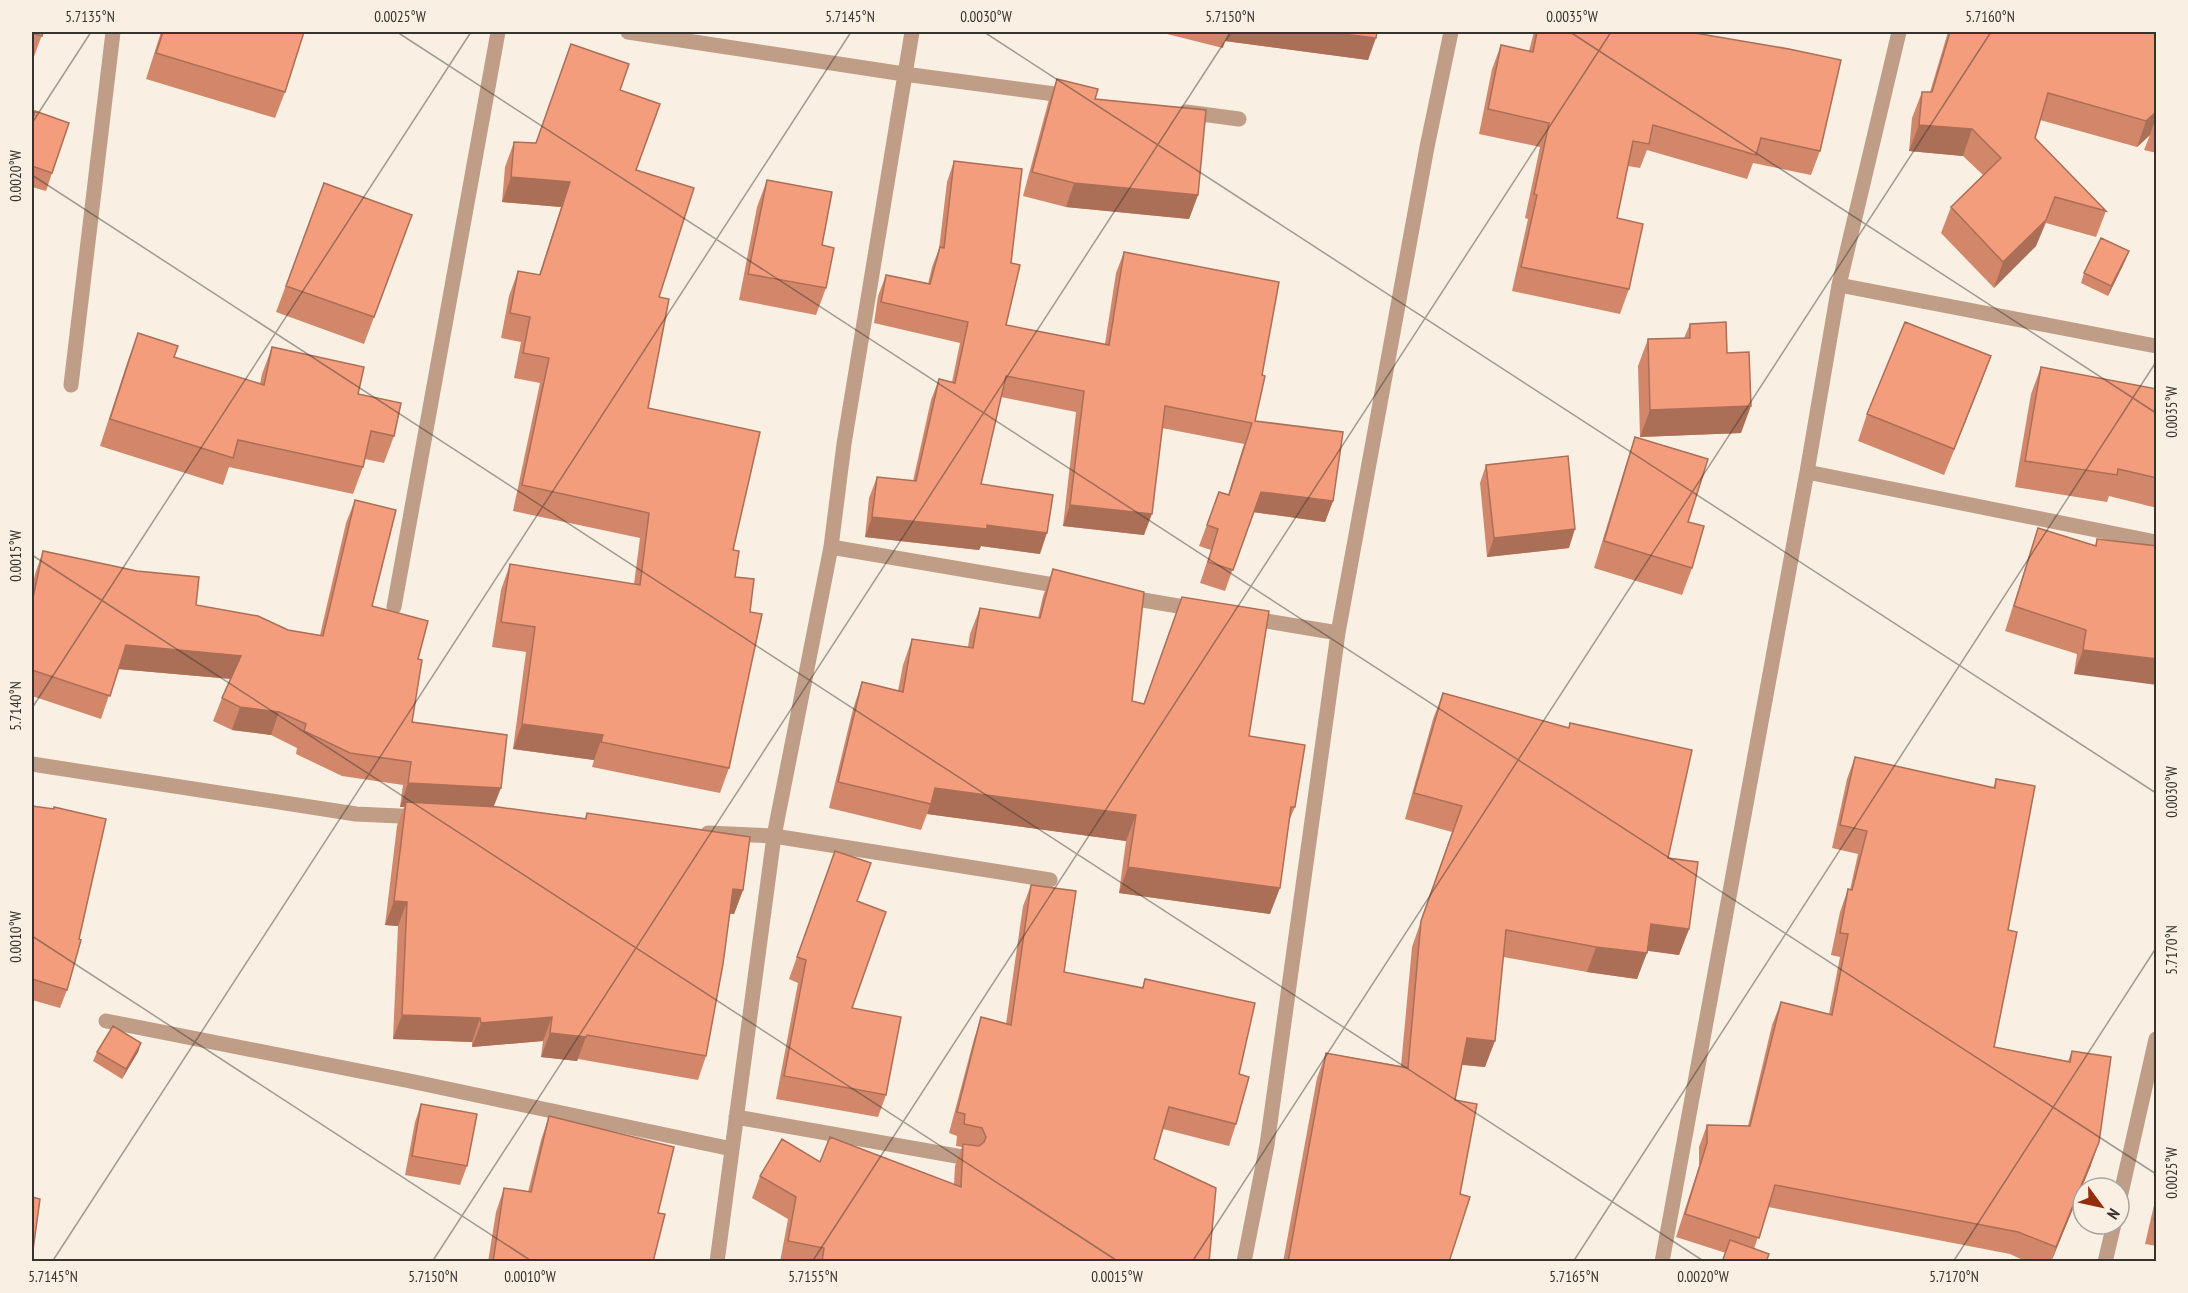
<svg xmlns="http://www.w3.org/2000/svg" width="2188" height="1293" font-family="'PT Sans Narrow',sans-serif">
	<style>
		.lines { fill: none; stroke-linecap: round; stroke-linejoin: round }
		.minor { stroke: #bf9d86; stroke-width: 15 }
		.wall { fill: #d2876b }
		.shaded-wall { fill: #ab6e57 }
		.building { fill: #f49d7c; stroke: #ab6e57; stroke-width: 1.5 }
		.ticks { fill: none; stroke: #36332e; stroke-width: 1.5; stroke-opacity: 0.45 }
		.neatline { fill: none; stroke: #36332e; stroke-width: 2 }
		.ticks-label { font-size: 15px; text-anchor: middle; fill: #36332e }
	</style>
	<rect width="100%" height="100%" fill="#f9f0e3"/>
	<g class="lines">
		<!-- minor -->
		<path class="minor" d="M 628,32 L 904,74 L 1070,96
			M 1186,112 L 1239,119
			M 1839,285 L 2156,346
			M 71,385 L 113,32
			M 1807,472 L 2156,542
			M 831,547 L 1066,587
			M 1125,597 L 1196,609
			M 394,607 L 498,32
			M 1249,618 L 1338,633
			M 32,764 L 356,814 L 421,817
			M 708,833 L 774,836 L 1050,880
			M 106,1021 L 410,1081 L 732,1149
			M 736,1117 L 968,1158
			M 2119,1202 L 2156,1039
			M 717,1262 L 774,836 L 831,547 L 844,444 L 912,32
			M 1244,1262 L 1267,1145 L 1338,633 L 1427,147 L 1451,32
			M 1662,1262 L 1807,472 L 1839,285 L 1899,32
			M 2105,1262 L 2114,1224"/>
	</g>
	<!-- wall -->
	<path class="wall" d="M 32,32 L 43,32 L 32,62 Z
		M 161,32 L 304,32 L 285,92 L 275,118 L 146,79 Z
		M 1159,32 L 1377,32 L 1368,60 L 1225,41 L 1223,48 Z
		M 1534,32 L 1689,32 L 1820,151 L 1811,175 L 1753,163 L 1747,179 L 1647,150 L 1640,168 L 1628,166 L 1617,218 L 1629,289 L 1620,314 L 1512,291 L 1528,219 L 1525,218 L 1540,147 L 1479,134 L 1492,69 L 1501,45 L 1529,51 Z
		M 1948,32 L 2157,32 L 2157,153 L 2144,150 L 2150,135 L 2137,147 L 2040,120 L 2035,138 L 2106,211 L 2096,237 L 2046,223 L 2036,246 L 1994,288 L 1941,233 L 1951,207 L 1983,175 L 1963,156 L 1909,151 L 1912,118 L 1922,92 L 1930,92 Z
		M 1057,79 L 1095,99 L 1198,195 L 1189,219 L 1066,207 L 1023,196 L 1048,103 Z
		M 620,90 L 636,170 L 659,297 L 648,408 L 733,550 L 735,577 L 729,768 L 720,793 L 592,767 L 594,760 L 513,749 L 526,652 L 492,647 L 501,590 L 510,564 L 634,584 L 640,538 L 513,511 L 540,383 L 514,378 L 521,342 L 501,338 L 509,296 L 518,271 L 539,275 L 561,207 L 502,202 L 505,167 L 514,142 L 536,143 Z
		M 32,120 L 52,173 L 46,191 L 32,187 Z
		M 954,161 L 1011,263 L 1006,325 L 1105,344 L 1116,273 L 1124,252 L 1262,375 L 1255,421 L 1333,501 L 1325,522 L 1253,512 L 1225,591 L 1200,583 L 1211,550 L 1199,546 L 1219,492 L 1228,495 L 1244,444 L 1162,428 L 1144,535 L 1063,526 L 1076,412 L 1001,397 L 981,484 L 1040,554 L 981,546 L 979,550 L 865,537 L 869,498 L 877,477 L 913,481 L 931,400 L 939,379 L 952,382 L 960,343 L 874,323 L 878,296 L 886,275 L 928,284 L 932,267 L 939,249 L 947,182 Z
		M 767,180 L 822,245 L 826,288 L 816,315 L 739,300 L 757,207 Z
		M 324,183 L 412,215 L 364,344 L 276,312 Z
		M 2129,251 L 2125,261 L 2108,296 L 2081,283 L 2084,273 Z
		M 1690,324 L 1727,353 L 1741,433 L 1640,437 L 1638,366 L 1648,339 L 1684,338 Z
		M 138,333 L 174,357 L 260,384 L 262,374 L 272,347 L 358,394 L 394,436 L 384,463 L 365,459 L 363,467 L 353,494 L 229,467 L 223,485 L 100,446 L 128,360 Z
		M 1991,356 L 1944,475 L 1858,441 L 1867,414 Z
		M 2041,367 L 2157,389 L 2157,508 L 2109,496 L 2107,502 L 2015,487 L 2031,394 Z
		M 1635,437 L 1692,568 L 1682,595 L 1594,568 L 1626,464 Z
		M 1486,465 L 1569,548 L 1487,557 L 1480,483 Z
		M 355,500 L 372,606 L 418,659 L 412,722 L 494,807 L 585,818 L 587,813 L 743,890 L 734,914 L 729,913 L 706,1056 L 698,1080 L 578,1059 L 577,1061 L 541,1057 L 543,1041 L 472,1047 L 472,1042 L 393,1039 L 398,926 L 385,925 L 397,826 L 404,807 L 400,807 L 403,785 L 342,776 L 296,754 L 297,748 L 271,735 L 232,730 L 213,721 L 222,698 L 231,679 L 118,669 L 101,719 L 32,696 L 32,589 L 35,574 L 43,551 L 196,605 L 288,630 L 320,635 L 346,523 Z
		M 2038,528 L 2095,546 L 2097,539 L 2157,546 L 2074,674 L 2077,654 L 2005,631 L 2030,553 Z
		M 1053,569 L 1132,701 L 1249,736 L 1295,807 L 1289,821 L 1270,914 L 1119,893 L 1126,841 L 927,814 L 921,830 L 829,808 L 853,709 L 862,682 L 898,691 L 903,665 L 912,639 L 968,647 L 970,634 L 980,608 L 1038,618 L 1043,596 Z
		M 1443,693 L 1569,728 L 1570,723 L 1668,858 L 1689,929 L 1679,955 L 1647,950 L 1637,979 L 1587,972 L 1503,957 L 1485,1067 L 1462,1065 L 1455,1100 L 1449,1262 L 1283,1262 L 1317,1078 L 1326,1053 L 1401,1066 L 1412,947 L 1452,832 L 1405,819 L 1433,719 Z
		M 1855,757 L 1993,788 L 1996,779 L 2008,930 L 1994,1047 L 2068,1061 L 2072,1051 L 2091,1165 L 2051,1262 L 2027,1262 L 2010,1254 L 1768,1207 L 1754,1249 L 1726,1253 L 1676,1237 L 1699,1166 L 1699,1147 L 1707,1125 L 1748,1126 L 1772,1025 L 1781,1002 L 1829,1014 L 1840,957 L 1831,955 L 1840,912 L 1848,889 L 1850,890 L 1858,854 L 1832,848 L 1847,779 Z
		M 32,806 L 67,990 L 60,1008 L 32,1000 Z
		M 835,851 L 857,901 L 852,1008 L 886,1095 L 878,1117 L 776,1099 L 798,983 L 789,979 Z
		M 1031,885 L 1064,972 L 1142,988 L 1145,979 L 1239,1074 L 1236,1124 L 1229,1146 L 1163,1129 L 1154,1159 L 1209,1262 L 780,1262 L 788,1219 L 752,1198 L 760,1176 L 820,1162 L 954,1184 L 955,1166 L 962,1147 L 956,1146 L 957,1136 L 949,1133 L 974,1039 L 981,1017 L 1006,1024 L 1023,906 Z
		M 141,1043 L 138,1052 L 122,1079 L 93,1061 L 97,1052 Z
		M 421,1104 L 467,1166 L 460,1185 L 405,1175 L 415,1122 Z
		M 549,1116 L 658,1213 L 653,1262 L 488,1262 L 496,1212 L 504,1188 L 528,1192 L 541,1140 Z
		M 2157,1192 L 2157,1246 L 2145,1244 Z"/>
	<!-- shaded-wall -->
	<path class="shaded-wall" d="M 1229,32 L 1327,32 L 1376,38 L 1368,60 L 1225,41 Z
		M 2157,111 L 2157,121 L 2154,123 L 2150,135 L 2137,147 L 2146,121 Z
		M 1919,125 L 1972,129 L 1963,156 L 1909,151 Z
		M 511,177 L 570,182 L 561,207 L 502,202 Z
		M 1074,183 L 1198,195 L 1189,219 L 1066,207 Z
		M 2055,197 L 2036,246 L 1994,288 L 2003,262 Z
		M 2129,251 L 2125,261 L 2108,296 L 2111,286 Z
		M 1991,356 L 1981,383 L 1944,475 L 1954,449 Z
		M 1751,406 L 1741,433 L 1640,437 L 1650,410 Z
		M 1261,492 L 1333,501 L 1325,522 L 1253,512 Z
		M 1070,505 L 1152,514 L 1144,535 L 1063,526 Z
		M 872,517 L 987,525 L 1047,533 L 1040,554 L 981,546 L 979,550 L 865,537 Z
		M 1575,529 L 1569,548 L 1487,557 L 1494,538 Z
		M 126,645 L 241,656 L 233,679 L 118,669 Z
		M 2083,650 L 2157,659 L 2157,685 L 2074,674 Z
		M 240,707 L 279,712 L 271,735 L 232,730 Z
		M 522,724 L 603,735 L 594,760 L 513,749 Z
		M 408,783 L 501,788 L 492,811 L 406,802 L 404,807 L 400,807 Z
		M 935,788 L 1136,815 L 1126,841 L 927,814 Z
		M 1128,867 L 1280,888 L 1270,914 L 1119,893 Z
		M 733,889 L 743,890 L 734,914 L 724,913 Z
		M 394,901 L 407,902 L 398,926 L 385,925 Z
		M 1651,924 L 1689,929 L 1679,955 L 1641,950 Z
		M 1596,947 L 1647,953 L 1637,979 L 1587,972 Z
		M 402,1015 L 480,1018 L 472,1042 L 393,1039 Z
		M 552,1017 L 543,1041 L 472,1047 L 481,1023 Z
		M 550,1033 L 586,1037 L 577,1061 L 541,1057 Z
		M 1467,1038 L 1495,1041 L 1485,1067 L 1457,1064 Z
		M 141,1043 L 138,1052 L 122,1079 L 126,1069 Z
		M 2099,1142 L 2091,1165 L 2051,1262 L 2056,1247 Z"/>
	<!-- building -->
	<path class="building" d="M 32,32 L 43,32 L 42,36 L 32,33 Z
		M 163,32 L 304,32 L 285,92 L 156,53 Z
		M 1327,32 L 1377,32 L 1376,38 Z
		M 1537,32 L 1689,32 L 1789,49 L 1841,60 L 1820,151 L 1761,138 L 1756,155 L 1653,125 L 1649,144 L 1633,141 L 1617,218 L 1643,224 L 1629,289 L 1521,267 L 1537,195 L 1534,194 L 1549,123 L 1488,109 L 1501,45 L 1533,52 Z
		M 1950,32 L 2157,32 L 2157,111 L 2146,121 L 2048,93 L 2035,138 L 2106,211 L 2055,197 L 2046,220 L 2003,262 L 1951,207 L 2001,158 L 1972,129 L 1919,125 L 1922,92 L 1932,92 Z
		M 571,44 L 629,64 L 620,90 L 660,104 L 636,170 L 694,188 L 659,297 L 669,299 L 648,408 L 760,432 L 733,550 L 739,551 L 735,577 L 754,579 L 750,612 L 762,614 L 729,768 L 601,742 L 603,735 L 522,724 L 535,627 L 501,622 L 510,564 L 640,585 L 649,513 L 522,485 L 549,358 L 523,353 L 530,317 L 510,313 L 518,271 L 540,275 L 570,182 L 511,177 L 514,142 L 536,143 Z
		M 1057,79 L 1098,89 L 1095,99 L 1206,110 L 1198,195 L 1074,183 L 1032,172 Z
		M 35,111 L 69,123 L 52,173 L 32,166 L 32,121 Z
		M 954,161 L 1022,169 L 1011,263 L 1020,265 L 1006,325 L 1109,345 L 1124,252 L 1279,282 L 1262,375 L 1265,376 L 1255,421 L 1343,432 L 1333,501 L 1261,492 L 1233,570 L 1208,562 L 1218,529 L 1207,525 L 1219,492 L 1229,495 L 1252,423 L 1165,406 L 1152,514 L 1070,505 L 1084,391 L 1006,376 L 981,484 L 1053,495 L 1047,533 L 987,525 L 987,529 L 872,517 L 877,477 L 916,481 L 939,379 L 955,383 L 968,322 L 881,302 L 886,275 L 930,284 L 940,247 L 944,248 Z
		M 767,180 L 832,192 L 822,245 L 834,248 L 826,288 L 748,274 Z
		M 324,183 L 412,215 L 374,317 L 286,286 Z
		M 2101,238 L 2129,251 L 2111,286 L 2084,273 Z
		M 1726,322 L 1727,353 L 1749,352 L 1751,406 L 1650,410 L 1648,339 L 1690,338 L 1690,324 Z
		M 1905,322 L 1991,356 L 1954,449 L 1867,414 Z
		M 138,333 L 178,346 L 174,357 L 264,385 L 272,347 L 364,367 L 358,394 L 401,403 L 394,436 L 371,431 L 363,467 L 238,440 L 233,458 L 110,419 Z
		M 2041,367 L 2157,389 L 2157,478 L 2118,469 L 2117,475 L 2025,461 Z
		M 1635,437 L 1708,459 L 1688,522 L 1704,526 L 1692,568 L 1604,541 Z
		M 1568,456 L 1575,529 L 1494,538 L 1486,465 Z
		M 355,500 L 396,510 L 372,606 L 428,621 L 418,659 L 422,660 L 412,722 L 507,735 L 501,788 L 408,783 L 411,762 L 350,753 L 304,731 L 306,724 L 279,712 L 240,707 L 222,698 L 241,656 L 126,645 L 110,696 L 32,670 L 32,602 L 43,551 L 137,571 L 199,577 L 196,605 L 258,616 L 288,630 L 323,636 Z
		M 2038,528 L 2096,546 L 2097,539 L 2157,546 L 2157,659 L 2083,650 L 2086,630 L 2014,606 Z
		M 1053,569 L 1144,592 L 1132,701 L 1144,704 L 1182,597 L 1269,611 L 1249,736 L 1305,745 L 1295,807 L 1291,807 L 1280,888 L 1128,867 L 1136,815 L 935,788 L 931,804 L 838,782 L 862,682 L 903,692 L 912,639 L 973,648 L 980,608 L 1040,618 Z
		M 1443,693 L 1569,728 L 1570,723 L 1692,750 L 1668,858 L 1698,862 L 1689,929 L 1651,924 L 1647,953 L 1596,947 L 1506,930 L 1495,1041 L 1467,1038 L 1455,1100 L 1477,1104 L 1460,1194 L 1470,1197 L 1449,1262 L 1288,1262 L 1326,1053 L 1408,1068 L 1421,921 L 1462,806 L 1414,793 Z
		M 1855,757 L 1995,788 L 1996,779 L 2035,786 L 2008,930 L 2017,932 L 1994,1047 L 2070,1062 L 2072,1051 L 2111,1057 L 2099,1142 L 2056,1247 L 2018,1232 L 1775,1185 L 1759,1238 L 1685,1214 L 1707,1143 L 1707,1125 L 1750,1126 L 1781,1002 L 1832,1015 L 1848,934 L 1840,933 L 1848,889 L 1852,890 L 1867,831 L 1840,825 Z
		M 406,802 L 498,807 L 586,819 L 587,813 L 750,837 L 743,890 L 733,889 L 723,964 L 706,1056 L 587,1035 L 586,1037 L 550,1033 L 552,1017 L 481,1023 L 480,1018 L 402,1015 L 407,902 L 394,901 Z
		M 32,806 L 54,809 L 54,807 L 106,819 L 79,939 L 81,940 L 67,990 L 32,979 Z
		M 835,851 L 871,863 L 857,901 L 886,912 L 852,1008 L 901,1017 L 886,1095 L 784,1076 L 806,960 L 797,957 Z
		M 1031,885 L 1076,891 L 1064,972 L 1143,988 L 1145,979 L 1255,1003 L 1239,1074 L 1249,1077 L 1236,1124 L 1169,1107 L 1154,1159 L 1216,1188 L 1209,1262 L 822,1262 L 824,1248 L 788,1241 L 796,1197 L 760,1176 L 782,1139 L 820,1162 L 830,1137 L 961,1187 L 963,1144 L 979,1146 L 984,1142 L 986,1137 L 982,1128 L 964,1124 L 965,1114 L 957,1112 L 981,1017 L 1011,1025 Z
		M 113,1026 L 141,1043 L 126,1069 L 97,1052 Z
		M 421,1104 L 477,1114 L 467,1166 L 412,1156 Z
		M 549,1116 L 674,1147 L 658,1213 L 665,1214 L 653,1262 L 493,1262 L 504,1188 L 531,1192 Z
		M 32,1197 L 40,1199 L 32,1257 Z
		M 2157,1208 L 2157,1220 L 2154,1219 Z
		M 1730,1240 L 1769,1254 L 1766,1262 L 1722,1262 Z"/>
	<!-- ticks -->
	<path class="ticks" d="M 397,32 L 2156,1174M 984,32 L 2156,793M 1570,32 L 2156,413M 32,123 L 91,32M 32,175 L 1705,1262M 32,555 L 1119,1262M 32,708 L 471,32M 32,936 L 533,1262M 52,1262 L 851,32M 432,1262 L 1231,32M 812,1262 L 1611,32M 1192,1262 L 1991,32M 1573,1262 L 2156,362M 1953,1262 L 2156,948"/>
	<!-- border -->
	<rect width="2188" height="1293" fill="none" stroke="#f9f0e3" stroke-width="66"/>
	<!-- north arrow -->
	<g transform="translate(2101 1206) rotate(123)"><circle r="28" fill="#f9f0e3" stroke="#aba49b" stroke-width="1.5"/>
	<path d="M0-4.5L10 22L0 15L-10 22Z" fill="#952e0b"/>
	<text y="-9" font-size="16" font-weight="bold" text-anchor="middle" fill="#36332e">N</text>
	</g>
	<rect x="33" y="33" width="2122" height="1227" class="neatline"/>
	<g class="ticks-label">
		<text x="90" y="22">5.7135°N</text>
		<text x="400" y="22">0.0025°W</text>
		<text x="850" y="22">5.7145°N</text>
		<text x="986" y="22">0.0030°W</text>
		<text x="1230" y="22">5.7150°N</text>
		<text x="1572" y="22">0.0035°W</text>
		<text x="1990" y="22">5.7160°N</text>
		<text transform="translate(16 176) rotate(-90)" y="5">0.0020°W</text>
		<text transform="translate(2172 412) rotate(-90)" y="5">0.0035°W</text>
		<text transform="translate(16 556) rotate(-90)" y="5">0.0015°W</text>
		<text transform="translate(16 706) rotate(-90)" y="5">5.7140°N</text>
		<text transform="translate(2172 792) rotate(-90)" y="5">0.0030°W</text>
		<text transform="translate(16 937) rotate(-90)" y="5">0.0010°W</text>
		<text transform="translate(2172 950) rotate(-90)" y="5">5.7170°N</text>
		<text transform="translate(2172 1173) rotate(-90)" y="5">0.0025°W</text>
		<text x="53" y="1282">5.7145°N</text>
		<text x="433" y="1282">5.7150°N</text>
		<text x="530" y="1282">0.0010°W</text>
		<text x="813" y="1282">5.7155°N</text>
		<text x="1117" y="1282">0.0015°W</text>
		<text x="1574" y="1282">5.7165°N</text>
		<text x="1703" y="1282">0.0020°W</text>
		<text x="1954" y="1282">5.7170°N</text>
	</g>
</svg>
